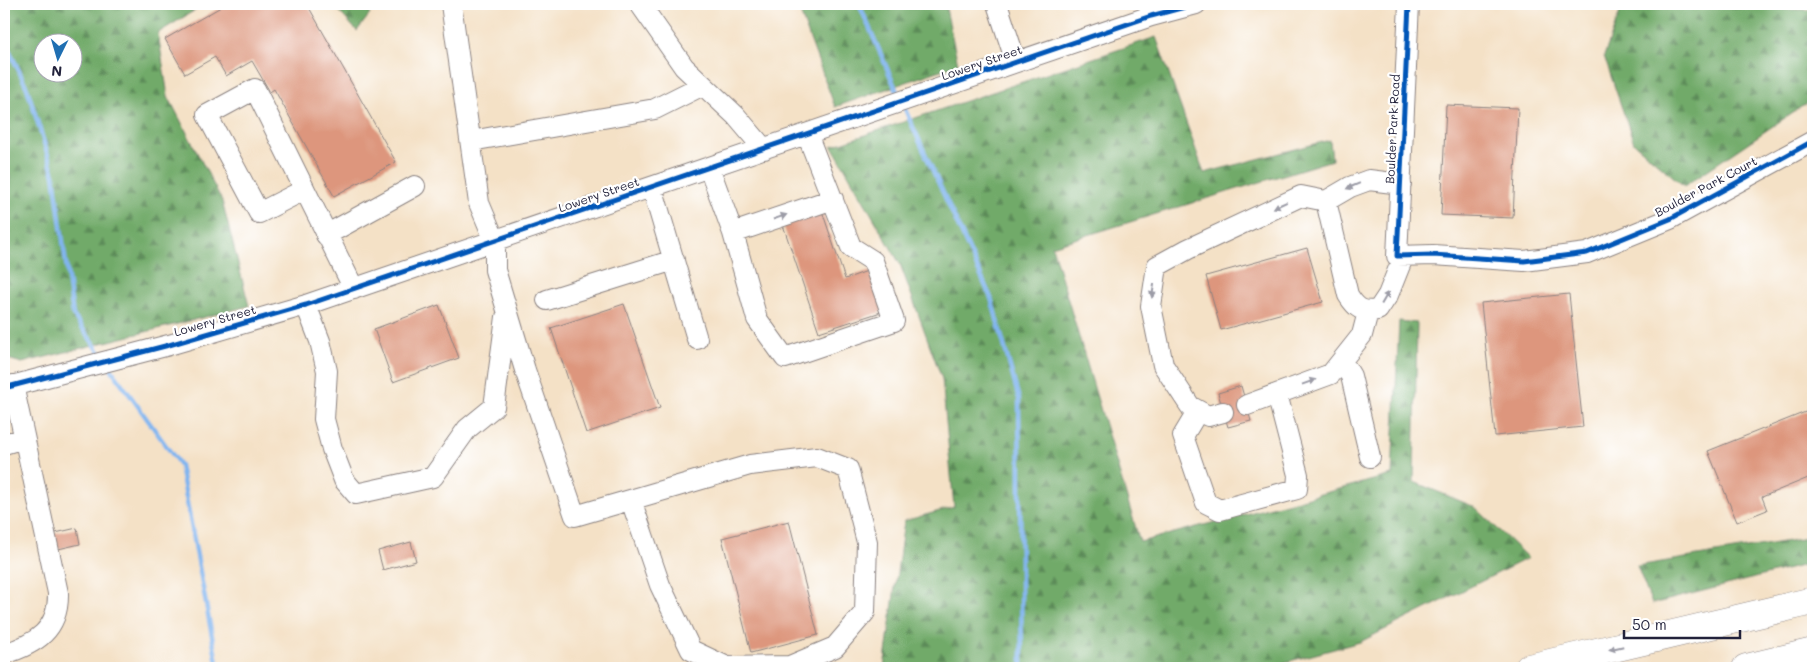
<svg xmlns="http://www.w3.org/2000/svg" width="1817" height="672" font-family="Mali,sans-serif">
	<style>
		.forest { fill: url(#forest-firs); stroke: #4a6652; fill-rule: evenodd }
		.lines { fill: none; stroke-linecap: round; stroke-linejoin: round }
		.stream { stroke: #81b5ef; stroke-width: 4.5 }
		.building { fill: #dd967d }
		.minor-casing { stroke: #8b8280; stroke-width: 22 }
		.highway-casing { stroke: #8b8280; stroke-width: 29 }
		.minor { stroke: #fff; stroke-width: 20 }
		.highway { stroke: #fff; stroke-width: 28 }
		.cycleway-casing { stroke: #fff; stroke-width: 8 }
		.cycleway { stroke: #0057b8; stroke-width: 5 }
		.oneway { fill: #9c9ca7 }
		.labels { text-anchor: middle; stroke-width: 4.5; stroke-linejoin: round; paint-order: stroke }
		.street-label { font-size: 12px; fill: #22223b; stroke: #fff }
	</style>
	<defs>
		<pattern id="forest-firs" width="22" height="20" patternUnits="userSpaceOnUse" patternTransform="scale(1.25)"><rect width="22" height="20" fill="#71aa69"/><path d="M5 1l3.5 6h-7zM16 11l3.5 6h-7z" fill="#5c8a58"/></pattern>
	</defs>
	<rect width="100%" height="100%" fill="#fff"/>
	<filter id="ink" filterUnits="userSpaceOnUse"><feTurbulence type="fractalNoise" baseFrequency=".02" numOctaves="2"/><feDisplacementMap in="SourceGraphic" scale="10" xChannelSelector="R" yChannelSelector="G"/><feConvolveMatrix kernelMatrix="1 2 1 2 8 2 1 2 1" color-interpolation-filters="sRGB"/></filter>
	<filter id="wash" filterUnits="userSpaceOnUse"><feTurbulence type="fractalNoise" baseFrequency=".0096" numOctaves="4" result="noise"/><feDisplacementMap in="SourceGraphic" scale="20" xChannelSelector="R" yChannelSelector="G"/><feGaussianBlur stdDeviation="1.12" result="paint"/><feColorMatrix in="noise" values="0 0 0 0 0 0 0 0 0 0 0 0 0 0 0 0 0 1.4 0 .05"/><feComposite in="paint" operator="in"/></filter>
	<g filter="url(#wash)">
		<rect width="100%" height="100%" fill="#f4e1c6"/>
		<!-- forest -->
		<path class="forest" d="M 4,4 L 205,4 L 158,33 L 168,96 L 222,201 L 249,306 L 22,363 L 4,358 L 4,259 L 10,177 L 4,158 ZM 42,42 L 72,42 L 72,72 L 42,72 Z
			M 332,4 L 364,4 L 370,14 L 357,31 Z
			M 797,4 L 945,4 L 958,64 L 835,107 Z
			M 1623,4 L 1813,10 L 1813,99 L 1684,186 L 1634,143 L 1604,56 Z
			M 1156,37 L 1204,173 L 1330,140 L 1332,160 L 1052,246 L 1140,542 L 1392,475 L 1399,321 L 1417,323 L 1414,482 L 1475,507 L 1528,558 L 1360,642 L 1264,668 L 884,668 L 904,521 L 954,507 L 942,379 L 900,264 L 832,146 Z
			M 1813,537 L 1813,563 L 1652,604 L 1637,566 Z"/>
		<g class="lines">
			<!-- stream -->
			<path class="stream" d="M 859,4 L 899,96
				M 4,39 L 27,88 L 54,175 L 73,315 L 103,357
				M 903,105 L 991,298 L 1019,399 L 1022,668
				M 109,366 L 180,465 L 218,668"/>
		</g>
		<g id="blocks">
			<!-- building -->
			<path class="building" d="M 226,4 L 307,4 L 396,162 L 334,196 L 274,89 L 270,92 L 252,61 L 226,76 L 215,57 L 185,74 L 165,39 Z
				M 1446,105 L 1518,108 L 1513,218 L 1441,215 Z
				M 822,211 L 845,279 L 870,270 L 884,311 L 819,332 L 783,225 Z
				M 1307,248 L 1323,302 L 1221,330 L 1206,276 Z
				M 1569,294 L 1583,427 L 1495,436 L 1481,303 Z
				M 624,304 L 660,408 L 586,433 L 551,328 Z
				M 439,305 L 459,358 L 393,382 L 374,329 Z
				M 1241,386 L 1251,421 L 1228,427 L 1218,393 Z
				M 1813,409 L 1813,476 L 1762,497 L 1767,510 L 1737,522 L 1708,451 Z
				M 789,521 L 818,635 L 751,653 L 722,538 Z
				M 77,528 L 80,544 L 54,550 L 51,534 Z
				M 411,542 L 416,561 L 383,570 L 378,551 Z"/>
		</g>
	</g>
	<g filter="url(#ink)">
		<use href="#blocks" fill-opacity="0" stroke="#8b8280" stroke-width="1"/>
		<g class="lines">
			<defs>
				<path id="minor" d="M 451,4 L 479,203 L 495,241 L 495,270 L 525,370 L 575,516 L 750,465 L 817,457 L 848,469 L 867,542 L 865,612 L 835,647 L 790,666 L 727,667 L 691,650 L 660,585 L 631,500
					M 640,4 L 684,67 L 736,116 L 764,149
					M 997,4 L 1016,62
					M 1409,4 L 1397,256 L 1433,255 L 1524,261 L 1587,253 L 1670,219 L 1813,141
					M 471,141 L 655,109 L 703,85
					M 709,167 L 733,233 L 757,319 L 785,358 L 894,321 L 873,261 L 851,247 L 807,134
					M 1401,184 L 1369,180 L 1350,187 L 1326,201 L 1348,295 C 1356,308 1362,313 1378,310 L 1388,295 L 1404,255
					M 652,187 L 697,339
					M 304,190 L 259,213 L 207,115 L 255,89 L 354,289
					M 733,233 L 833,199
					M 326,235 L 415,186
					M 547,300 L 674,260
					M 306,305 L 320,341 L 327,371 L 324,419 L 332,449 L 344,480 L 356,494 L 433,477 L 467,429 L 494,407 L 506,317
					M 1342,361 L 1351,376 L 1370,457
					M 4,388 L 169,345 L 306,305 L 1151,16 L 1196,4
					M 1247,405 L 1331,374 L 1362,335 L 1368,312
					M 1198,411 L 1183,436 L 1206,503 L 1220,510 L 1297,489 L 1298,475 L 1277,394
					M 1223,412 L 1208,416 L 1190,406 L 1163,365 L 1151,306 L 1157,266 L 1188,249 L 1301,196 L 1326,201
					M 4,444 L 24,438
					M 4,654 C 36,644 59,630 58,593 L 13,385"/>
				<path id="highway" d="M 1529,668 L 1813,601
					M 1746,668 L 1813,652"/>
			</defs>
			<!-- minor casing -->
			<use href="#minor" class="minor-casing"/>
			<!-- highway casing -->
			<use href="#highway" class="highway-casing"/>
			<!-- minor -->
			<use href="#minor" class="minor"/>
			<!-- highway -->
			<use href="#highway" class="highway"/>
			<defs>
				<path id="cycleway" d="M 1409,4 L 1397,256 L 1433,255 L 1524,261 L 1587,253 L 1670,219 L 1813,141
					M 4,388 L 169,345 L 306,305 L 1151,16 L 1196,4"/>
			</defs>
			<!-- cycleway casing -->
			<use href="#cycleway" class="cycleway-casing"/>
			<!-- cycleway -->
			<use href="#cycleway" class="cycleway"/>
		</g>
		<!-- one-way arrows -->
		<defs><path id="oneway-solid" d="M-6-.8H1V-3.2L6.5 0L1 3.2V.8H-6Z" transform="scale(1.25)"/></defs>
		<g class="oneway">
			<use href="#oneway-solid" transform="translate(1353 186) rotate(157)"/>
			<use href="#oneway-solid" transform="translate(1280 205) rotate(155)"/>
			<use href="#oneway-solid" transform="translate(780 217) rotate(-19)"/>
			<use href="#oneway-solid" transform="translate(1153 291) rotate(99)"/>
			<use href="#oneway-solid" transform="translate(1385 298) rotate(-60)"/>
			<use href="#oneway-solid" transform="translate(1309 382) rotate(-20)"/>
			<use href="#oneway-solid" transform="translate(1616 648) rotate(167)"/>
		</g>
	</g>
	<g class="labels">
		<!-- street labels -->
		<g class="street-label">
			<text transform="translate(982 63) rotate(-19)" y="4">Lowery Street</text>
			<text transform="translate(1393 129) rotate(-87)" y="4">Boulder Park Road</text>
			<text transform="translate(1706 187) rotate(-28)" y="4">Boulder Park Court</text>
			<text transform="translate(599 195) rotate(-19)" y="4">Lowery Street</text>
			<text transform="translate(215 321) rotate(-16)" y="4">Lowery Street</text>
		</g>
	</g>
	<!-- margin -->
	<rect width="1817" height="672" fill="none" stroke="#fff" stroke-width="20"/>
	<!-- north arrow -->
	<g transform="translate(58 58) rotate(185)"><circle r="24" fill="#ffffff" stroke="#a7a7b1"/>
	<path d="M0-4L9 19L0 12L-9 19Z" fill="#1f6fb2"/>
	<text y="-8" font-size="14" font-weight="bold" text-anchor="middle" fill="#22223b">N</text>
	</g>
	<!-- scale -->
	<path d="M1624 630v8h116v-8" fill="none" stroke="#22223b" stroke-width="2.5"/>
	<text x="1632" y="630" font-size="15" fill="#22223b" stroke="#ffffff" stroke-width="4" paint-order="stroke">50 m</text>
</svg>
